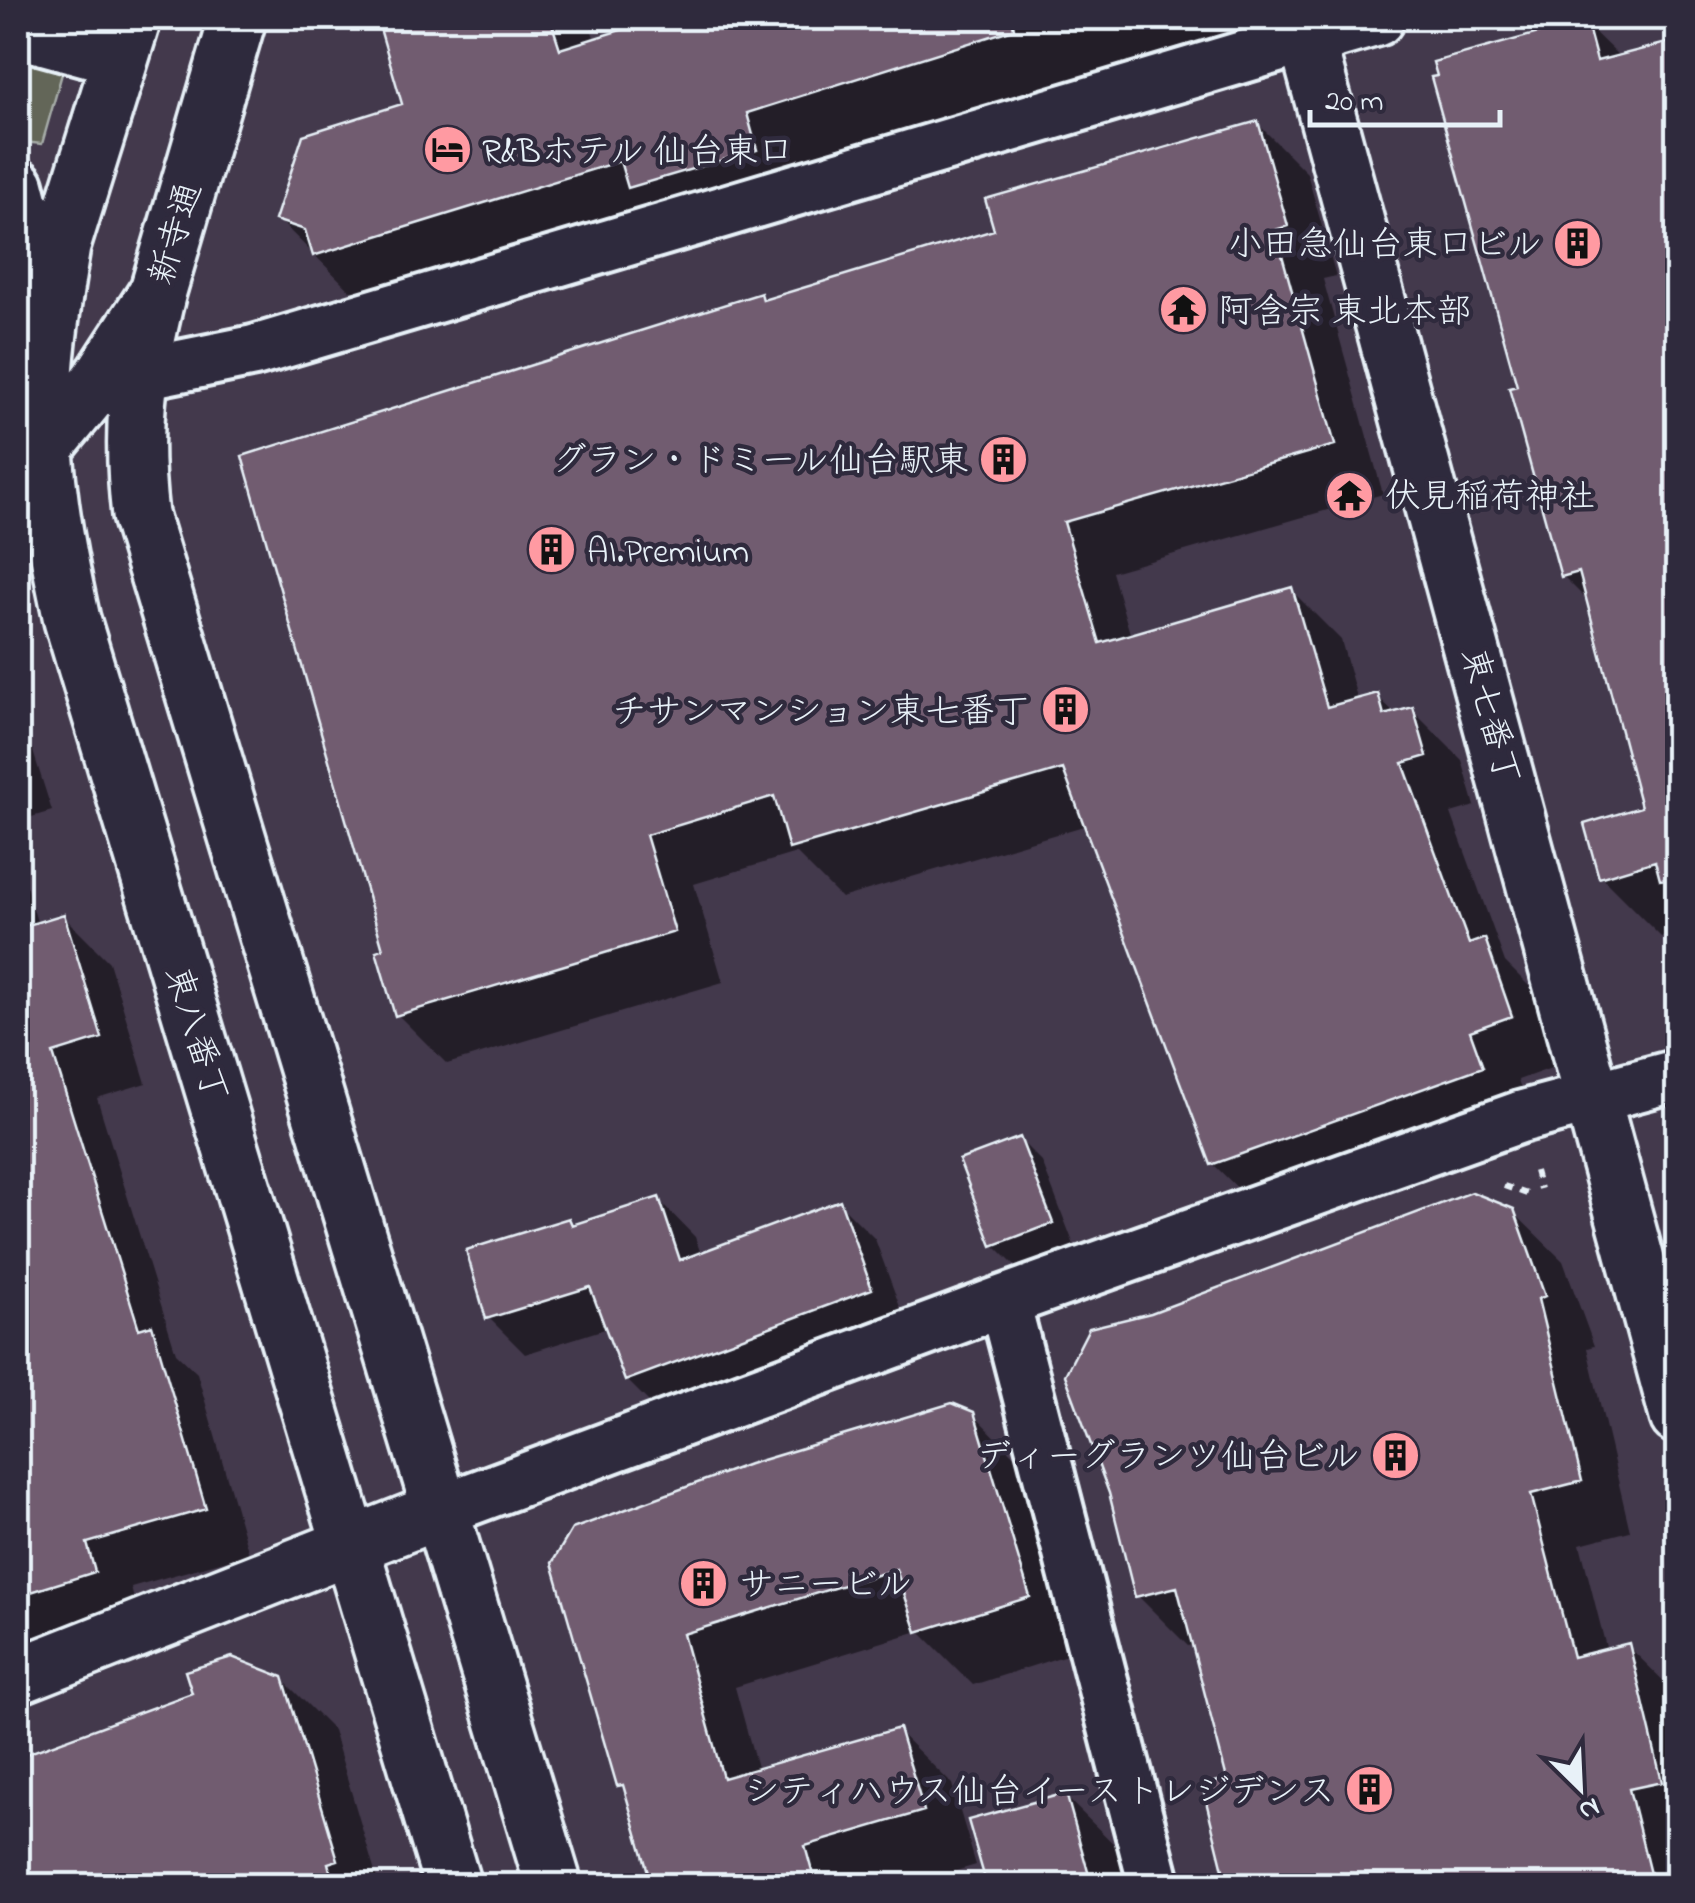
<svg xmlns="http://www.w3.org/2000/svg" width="1695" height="1903" font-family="'Indie Flower','Klee One',sans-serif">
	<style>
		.green { fill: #646658; stroke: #a6aca8; stroke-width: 2.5 }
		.shadow { fill: #0007 }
		.building { fill: #715b6f; stroke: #e8f1f8; stroke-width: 2.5 }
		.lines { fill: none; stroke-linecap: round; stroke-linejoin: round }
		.street-casing { stroke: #e8f1f8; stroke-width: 58 }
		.secondary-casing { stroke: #e8f1f8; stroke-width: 62 }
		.path { stroke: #e8f1f8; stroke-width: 6; stroke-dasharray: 8 8; stroke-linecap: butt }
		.street { stroke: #2f2a3d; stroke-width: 50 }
		.secondary { stroke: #2f2a3d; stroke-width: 55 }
		.labels { text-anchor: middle; stroke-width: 9; stroke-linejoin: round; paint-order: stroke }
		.poi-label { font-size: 35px; fill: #e8f1f8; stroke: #2f2a3d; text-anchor: start }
		.street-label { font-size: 35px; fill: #e8f1f8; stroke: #2f2a3d }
	</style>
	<rect width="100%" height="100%" fill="#43394c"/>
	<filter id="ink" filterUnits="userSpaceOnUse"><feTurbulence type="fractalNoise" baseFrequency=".01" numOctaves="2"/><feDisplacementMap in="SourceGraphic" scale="20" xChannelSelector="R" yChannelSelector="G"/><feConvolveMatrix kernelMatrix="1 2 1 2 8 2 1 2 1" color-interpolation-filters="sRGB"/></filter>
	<g filter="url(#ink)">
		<!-- green -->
		<path class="green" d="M 26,57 L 63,70 L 42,144 L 23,142 L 18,123 L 18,61 Z"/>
		<!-- shadow -->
		<path class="shadow" d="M 379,18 L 588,18 L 595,41 L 667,18 L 1255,18 L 1270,68 L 372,312 L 278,219 L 405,106 Z
			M 1585,23 L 1620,57 L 1678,48 L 1678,933 L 1661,937 L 1601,877 L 1644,809 L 1590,603 L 1563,576 L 1520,388 Z
			M 1258,124 L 1307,173 L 1336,276 L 1323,279 L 1383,494 L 1112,572 L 1131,637 L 1291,590 L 1341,640 L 1358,701 L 1377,696 L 1396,714 L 1412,710 L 1462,760 L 1475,806 L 1451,813 L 1505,962 L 1534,991 L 1560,1065 L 1518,1080 L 1531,1116 L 1263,1213 L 1213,1164 L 1087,825 L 841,898 L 796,853 L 694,884 L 723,982 L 447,1064 L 397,1014 L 386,951 L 760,296 L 766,302 L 997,232 Z
			M 18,720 L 26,729 L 52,811 L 18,821 Z
			M 18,859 L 38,925 L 64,917 L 109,962 L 146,1083 L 97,1098 L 176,1353 L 197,1373 L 249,1554 L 131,1587 L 138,1617 L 18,1680 Z
			M 1020,1140 L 1042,1162 L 1074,1245 L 1017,1268 L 994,1245 Z
			M 659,1200 L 695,1237 L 701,1254 L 839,1203 L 875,1239 L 907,1326 L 663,1416 L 627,1380 L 608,1328 L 525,1354 L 489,1318 L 569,1221 L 575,1227 Z
			M 1512,1211 L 1563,1261 L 1594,1346 L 1587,1348 L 1630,1531 L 1580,1544 L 1607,1651 L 1628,1646 L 1678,1695 L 1678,1886 L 1239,1886 L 1230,1781 L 1194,1644 L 1188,1646 L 1138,1596 L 1152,1315 Z
			M 973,1414 L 1027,1469 L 1082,1650 L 973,1685 L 919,1631 L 735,1687 L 758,1771 L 898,1731 L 952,1784 L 976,1865 L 906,1886 L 655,1886 L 629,1794 L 620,1785 L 554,1564 Z
			M 282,1679 L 333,1730 L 379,1886 L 18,1886 L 18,1760 L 47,1750 L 46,1746 L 117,1725 L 116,1720 L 195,1694 Z
			M 1065,1796 L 1123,1853 L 1132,1886 L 990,1886 Z"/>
		<!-- building -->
		<path class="building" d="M 377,18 L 550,18 L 560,49 L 659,18 L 1012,18 L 1014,29 L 747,113 L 757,150 L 628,188 L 620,161 L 313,256 L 305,230 L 275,220 L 303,135 L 402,104 Z
			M 1586,20 L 1597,61 L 1678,40 L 1678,878 L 1660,880 L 1655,861 L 1599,878 L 1584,824 L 1641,807 L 1579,572 L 1561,577 L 1509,388 L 1517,386 L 1431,77 L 1437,76 L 1433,62 Z
			M 1258,121 L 1288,226 L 1275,230 L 1335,445 L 1064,522 L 1100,643 L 1292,587 L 1327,707 L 1378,693 L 1384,715 L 1413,707 L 1427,756 L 1403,763 L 1469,944 L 1485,938 L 1512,1016 L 1470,1031 L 1483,1067 L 1211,1165 L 1063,769 L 789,849 L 774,796 L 646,835 L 675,932 L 395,1016 L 376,951 L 383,949 L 242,456 L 761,293 L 763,300 L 994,230 L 985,199 Z
			M 64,914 L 102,1038 L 53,1053 L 139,1329 L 152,1325 L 206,1509 L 87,1543 L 95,1572 L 18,1596 L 18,928 Z
			M 1020,1137 L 1053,1223 L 992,1246 L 959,1160 Z
			M 1472,1192 L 1514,1209 L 1545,1296 L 1538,1299 L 1582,1481 L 1531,1494 L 1573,1657 L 1629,1643 L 1662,1782 L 1629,1789 L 1653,1886 L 1227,1886 L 1202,1785 L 1227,1779 L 1177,1587 L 1135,1597 L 1109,1493 L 1065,1375 L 1089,1328 L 1151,1313 Z
			M 659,1197 L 680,1260 L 840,1200 L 872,1289 L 625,1381 L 590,1287 L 486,1319 L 466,1250 L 569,1218 L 572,1225 Z
			M 952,1403 L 974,1412 L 1030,1597 L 917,1632 L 896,1569 L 683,1634 L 723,1778 L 899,1728 L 924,1811 L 805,1846 L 816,1886 L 652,1886 L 623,1785 L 617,1786 L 552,1563 L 572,1529 L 749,1464 Z
			M 232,1657 L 283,1677 L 338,1860 L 328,1863 L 334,1886 L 18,1886 L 18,1757 L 192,1693 L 185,1671 Z
			M 1066,1793 L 1092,1886 L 987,1886 L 968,1820 Z"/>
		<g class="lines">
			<defs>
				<path id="street" d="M 18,32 L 120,60
					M 18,185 L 24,208 L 62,246
					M 106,381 L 254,351 L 1307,38
					M 1004,1301 L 1155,1886
					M 441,1510 L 1004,1301 L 1520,1117 L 1678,1075"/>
				<path id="secondary" d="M 1301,18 L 1678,1416
					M 1307,38 L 1376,18
					M 62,246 C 54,295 46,342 44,391 C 41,467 56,546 72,620 L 453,1886
					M 46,280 L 62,246 L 133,18
					M 158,291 C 137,375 130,429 140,515 L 554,1886
					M 28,456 L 48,444 L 99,382 L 158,291 L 238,18
					M 18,1676 L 441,1510"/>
			</defs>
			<!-- street casing -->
			<use href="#street" class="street-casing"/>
			<!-- secondary casing -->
			<use href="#secondary" class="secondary-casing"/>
			<!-- path -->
			<path class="path" d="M 1535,1171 L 1540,1189
				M 1504,1186 L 1527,1194
				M 654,1886 L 680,1877"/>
			<!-- street -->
			<use href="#street" class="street"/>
			<!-- secondary -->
			<use href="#secondary" class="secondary"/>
		</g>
	</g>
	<!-- icons -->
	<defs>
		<symbol id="hotel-disc" viewBox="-11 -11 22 22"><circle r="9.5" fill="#ff9aa2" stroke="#2f2a3d"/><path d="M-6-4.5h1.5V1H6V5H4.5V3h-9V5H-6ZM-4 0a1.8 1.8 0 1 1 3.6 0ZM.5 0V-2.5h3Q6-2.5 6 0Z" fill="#111"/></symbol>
		<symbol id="building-disc" viewBox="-11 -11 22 22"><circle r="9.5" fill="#ff9aa2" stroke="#2f2a3d"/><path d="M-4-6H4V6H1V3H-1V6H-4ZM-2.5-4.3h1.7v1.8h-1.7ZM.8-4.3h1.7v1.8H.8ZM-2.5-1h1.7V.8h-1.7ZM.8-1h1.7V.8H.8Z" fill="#111"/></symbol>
		<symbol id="temple-disc" viewBox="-11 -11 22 22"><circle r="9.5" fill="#ff9aa2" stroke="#2f2a3d"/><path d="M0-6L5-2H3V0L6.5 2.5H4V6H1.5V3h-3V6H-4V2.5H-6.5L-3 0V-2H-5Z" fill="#111"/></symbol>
	</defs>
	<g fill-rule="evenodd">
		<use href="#hotel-disc" x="420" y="122" width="55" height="55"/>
		<use href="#building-disc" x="1550" y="216" width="55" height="55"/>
		<use href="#temple-disc" x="1156" y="282" width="55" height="55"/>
		<use href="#building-disc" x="976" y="432" width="55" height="55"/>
		<use href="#temple-disc" x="1322" y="468" width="55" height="55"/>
		<use href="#building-disc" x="524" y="522" width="55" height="55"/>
		<use href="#building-disc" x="1038" y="682" width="55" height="55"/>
		<use href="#building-disc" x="1368" y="1428" width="55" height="55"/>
		<use href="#building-disc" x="676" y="1556" width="55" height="55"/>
		<use href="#building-disc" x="1342" y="1762" width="55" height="55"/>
	</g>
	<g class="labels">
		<!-- poi labels -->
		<g class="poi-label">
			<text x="482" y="162">R&amp;Bホテル 仙台東口</text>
			<text x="1542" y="255" text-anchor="end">小田急仙台東口ビル</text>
			<text x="1218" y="322">阿含宗 東北本部</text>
			<text x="969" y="471" text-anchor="end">グラン・ドミール仙台駅東</text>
			<text x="1385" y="507">伏見稲荷神社</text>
			<text x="587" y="562">AI.Premium</text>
			<text x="1030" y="722" text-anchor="end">チサンマンション東七番丁</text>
			<text x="1360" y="1467" text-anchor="end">ディーグランツ仙台ビル</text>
			<text x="739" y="1595">サニービル</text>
			<text x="1335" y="1802" text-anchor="end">シティハウス仙台イーストレジデンス</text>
		</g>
		<!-- street labels -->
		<g class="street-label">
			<text transform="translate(174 233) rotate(-73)" y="12">新寺通</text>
			<text transform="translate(1492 716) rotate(75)" y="12">東七番丁</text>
			<text transform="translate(198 1034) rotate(73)" y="12">東八番丁</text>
		</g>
	</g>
	<!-- margin -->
	<rect width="1695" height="1903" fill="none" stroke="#2f2a3d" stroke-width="60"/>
	<rect x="30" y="30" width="1635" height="1843" fill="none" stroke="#e8f1f8" stroke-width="4" filter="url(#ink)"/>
	<!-- north arrow -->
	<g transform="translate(1580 1788) rotate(156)" stroke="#2f2a3d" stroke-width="8" paint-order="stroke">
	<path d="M0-8L18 38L0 25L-18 38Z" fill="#e8f1f8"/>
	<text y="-15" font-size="28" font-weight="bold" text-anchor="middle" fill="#e8f1f8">N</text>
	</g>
	<!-- scale -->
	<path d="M1310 110v15h190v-15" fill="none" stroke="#e8f1f8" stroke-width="5"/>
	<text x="1325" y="110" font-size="30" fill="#e8f1f8" stroke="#2f2a3d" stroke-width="8" paint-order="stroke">20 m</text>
</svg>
